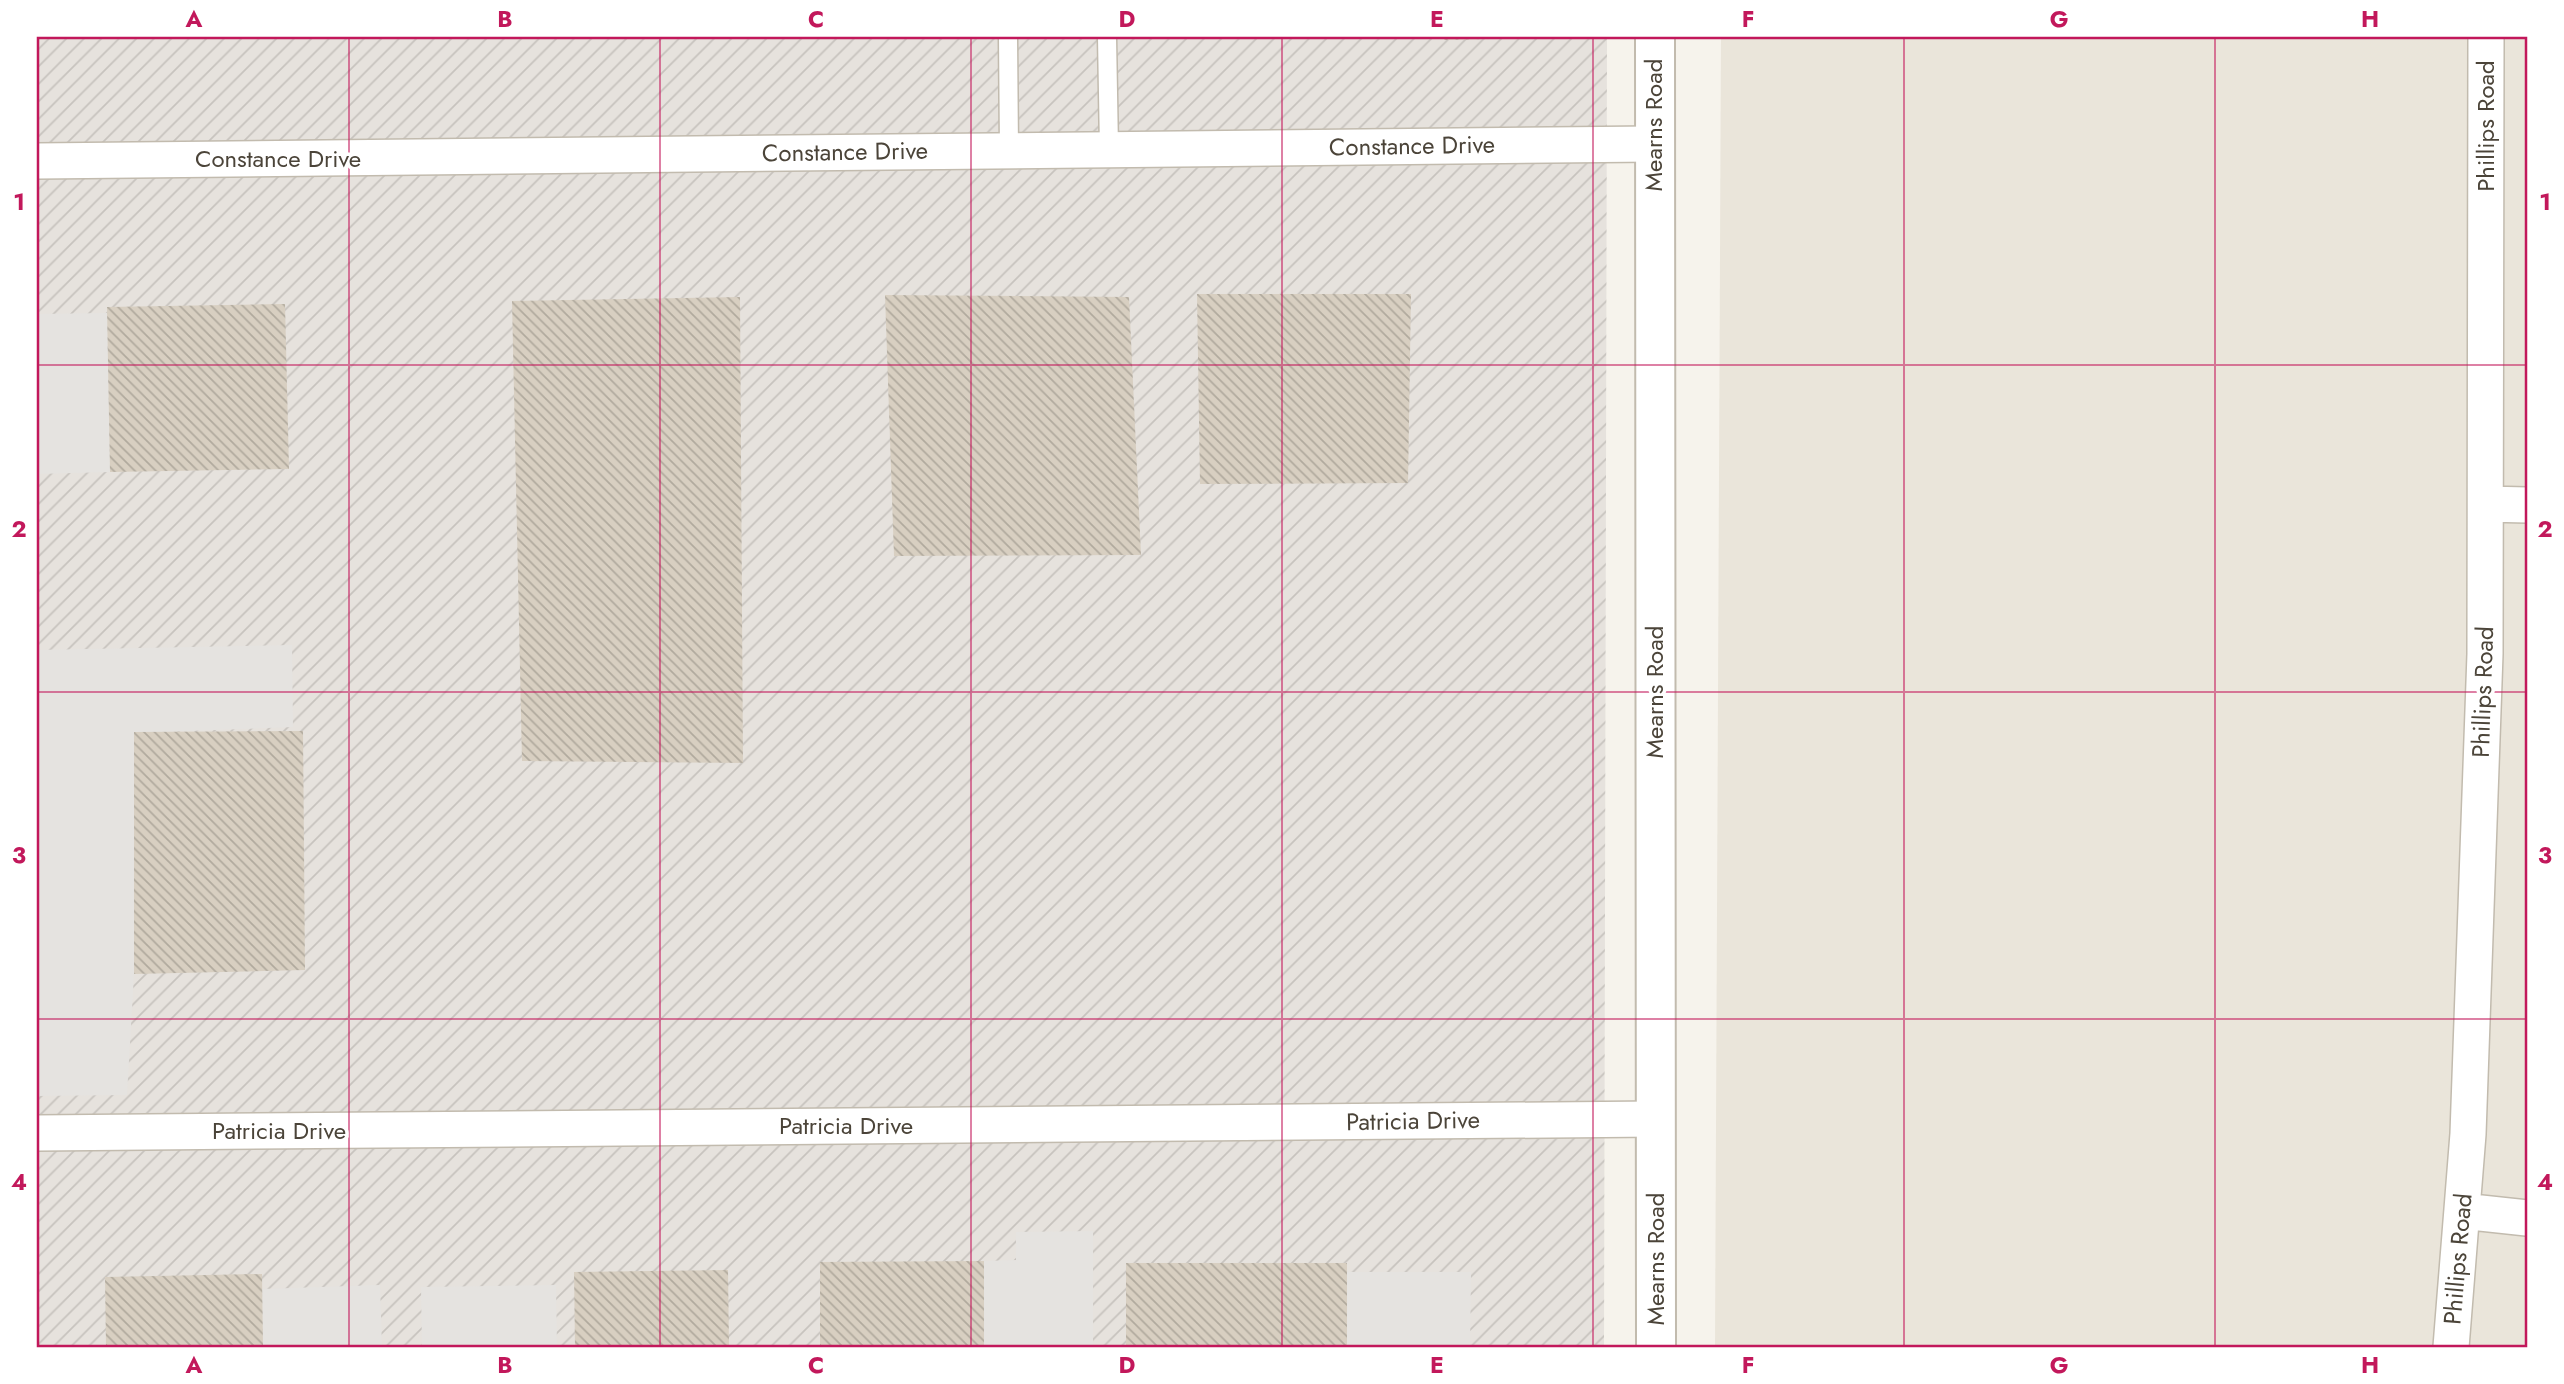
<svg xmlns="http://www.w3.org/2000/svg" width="2564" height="1384" font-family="Jost,sans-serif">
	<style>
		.residential { fill: #eae5da }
		.industrial { fill: url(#industrial-furrows) }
		.parking { fill: #e5e3e0 }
		.building { fill: url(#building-back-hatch) }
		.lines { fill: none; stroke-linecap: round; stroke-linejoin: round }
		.service-casing { stroke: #c2bbae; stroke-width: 21 }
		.minor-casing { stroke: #c2bbae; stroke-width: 38 }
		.tertiary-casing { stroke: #c2bbae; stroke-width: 42 }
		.service { stroke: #fff; stroke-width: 18 }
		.minor { stroke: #fff; stroke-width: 35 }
		.tertiary { stroke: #fff; stroke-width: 38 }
		.grid { fill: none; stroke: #c2185b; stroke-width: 2; stroke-opacity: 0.55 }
		.labels { text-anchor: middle; stroke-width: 7; stroke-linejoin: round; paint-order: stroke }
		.street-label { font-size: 24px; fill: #4b4439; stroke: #fff }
		.neatline { fill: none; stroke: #c2185b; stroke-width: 2.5 }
		.grid-label { font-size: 23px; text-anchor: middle; font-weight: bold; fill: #c2185b }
	</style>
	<defs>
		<pattern id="industrial-furrows" width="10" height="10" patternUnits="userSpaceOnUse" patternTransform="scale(1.75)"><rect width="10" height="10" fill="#e6e2dd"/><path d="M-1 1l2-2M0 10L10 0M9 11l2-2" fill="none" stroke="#c7c3be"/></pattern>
		<pattern id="building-back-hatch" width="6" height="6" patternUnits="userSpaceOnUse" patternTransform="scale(1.75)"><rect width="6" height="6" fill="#d8cfc1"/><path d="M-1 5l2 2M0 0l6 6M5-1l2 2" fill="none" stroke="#b1aa9e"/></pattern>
	</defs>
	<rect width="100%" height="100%" fill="#f6f3ec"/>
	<!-- residential -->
	<path class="residential" d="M 1721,37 L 2527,37 L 2527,1347 L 1715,1347 Z"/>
	<!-- industrial -->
	<path class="industrial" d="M 37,37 L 1607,37 L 1604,1347 L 37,1347 Z"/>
	<!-- parking -->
	<path class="parking" d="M 107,313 L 110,472 L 37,474 L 37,314 Z
		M 292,645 L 293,727 L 134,733 L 134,974 L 127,1095 L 37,1096 L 37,650 Z
		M 1093,1231 L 1093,1347 L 984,1347 L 984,1261 L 1016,1260 L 1016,1232 Z
		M 1347,1272 L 1471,1272 L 1470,1347 L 1347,1347 Z
		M 380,1285 L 382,1347 L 263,1347 L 262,1289 Z
		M 556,1285 L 557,1347 L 422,1347 L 421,1287 Z"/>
	<!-- building -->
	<path class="building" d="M 1444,37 L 1491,37 L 1491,39 L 1444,40 Z
		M 1197,294 L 1411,294 L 1408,483 L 1200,484 Z
		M 885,295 L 1129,297 L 1141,555 L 894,556 Z
		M 740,297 L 743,763 L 522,761 L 512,301 Z
		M 285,304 L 289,469 L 110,472 L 107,307 Z
		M 303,731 L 305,970 L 134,974 L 134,732 Z
		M 984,1261 L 984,1347 L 820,1347 L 820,1262 Z
		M 1126,1263 L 1347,1263 L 1347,1347 L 1126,1347 Z
		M 728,1270 L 729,1347 L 575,1347 L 574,1272 Z
		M 262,1274 L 263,1347 L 106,1347 L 105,1277 Z"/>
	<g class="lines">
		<defs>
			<path id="service" d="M 1008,37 L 1009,150
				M 1107,37 L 1109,149"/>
			<path id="minor" d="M 37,161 L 1653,144
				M 2486,504 L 2527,505
				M 37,1133 L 1656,1119
				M 2462,1211 L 2527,1218
				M 2451,1347 L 2468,1134 L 2485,654 L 2486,37"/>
			<path id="tertiary" d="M 1655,37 L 1656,1347"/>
		</defs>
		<!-- service casing -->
		<use href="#service" class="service-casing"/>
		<!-- minor casing -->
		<use href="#minor" class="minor-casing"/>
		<!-- tertiary casing -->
		<use href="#tertiary" class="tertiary-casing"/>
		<!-- service -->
		<use href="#service" class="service"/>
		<!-- minor -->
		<use href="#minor" class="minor"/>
		<!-- tertiary -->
		<use href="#tertiary" class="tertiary"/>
	</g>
	<!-- grid -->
	<path class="grid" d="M 349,37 L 349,1347M 660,37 L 660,1347M 971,37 L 971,1347M 1282,37 L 1282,1347M 1593,37 L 1593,1347M 1904,37 L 1904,1347M 2215,37 L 2215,1347M 37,365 L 2527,365M 37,692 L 2527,692M 37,1019 L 2527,1019"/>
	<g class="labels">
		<!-- street labels -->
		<g class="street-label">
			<text transform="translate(1654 125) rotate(-90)" y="8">Mearns Road</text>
			<text transform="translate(2486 126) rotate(-90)" y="8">Phillips Road</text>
			<text transform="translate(1412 146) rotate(-1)" y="8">Constance Drive</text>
			<text transform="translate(845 152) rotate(-1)" y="8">Constance Drive</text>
			<text x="278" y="167">Constance Drive</text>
			<text transform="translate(1655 692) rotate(-90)" y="8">Mearns Road</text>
			<text transform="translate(2483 692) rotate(-88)" y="8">Phillips Road</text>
			<text transform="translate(1413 1121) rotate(-1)" y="8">Patricia Drive</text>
			<text x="846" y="1134">Patricia Drive</text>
			<text x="279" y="1139">Patricia Drive</text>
			<text transform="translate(1656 1259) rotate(-90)" y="8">Mearns Road</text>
			<text transform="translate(2458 1259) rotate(-85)" y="8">Phillips Road</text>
		</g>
	</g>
	<!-- border -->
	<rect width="2564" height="1384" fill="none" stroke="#ffffff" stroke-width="77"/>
	<rect x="38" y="38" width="2488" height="1308" class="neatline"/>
	<g class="grid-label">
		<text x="194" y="27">A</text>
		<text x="505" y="27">B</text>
		<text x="816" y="27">C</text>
		<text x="1127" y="27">D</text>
		<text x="1437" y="27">E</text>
		<text x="1748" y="27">F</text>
		<text x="2059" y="27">G</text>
		<text x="2370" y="27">H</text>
		<text x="19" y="210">1</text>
		<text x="2545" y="210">1</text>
		<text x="19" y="537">2</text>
		<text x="2545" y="537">2</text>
		<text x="19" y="863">3</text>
		<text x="2545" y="863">3</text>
		<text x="19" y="1190">4</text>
		<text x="2545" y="1190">4</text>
		<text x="194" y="1373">A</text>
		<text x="505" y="1373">B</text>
		<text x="816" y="1373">C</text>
		<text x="1127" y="1373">D</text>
		<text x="1437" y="1373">E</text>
		<text x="1748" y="1373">F</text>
		<text x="2059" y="1373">G</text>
		<text x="2370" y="1373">H</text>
	</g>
</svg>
